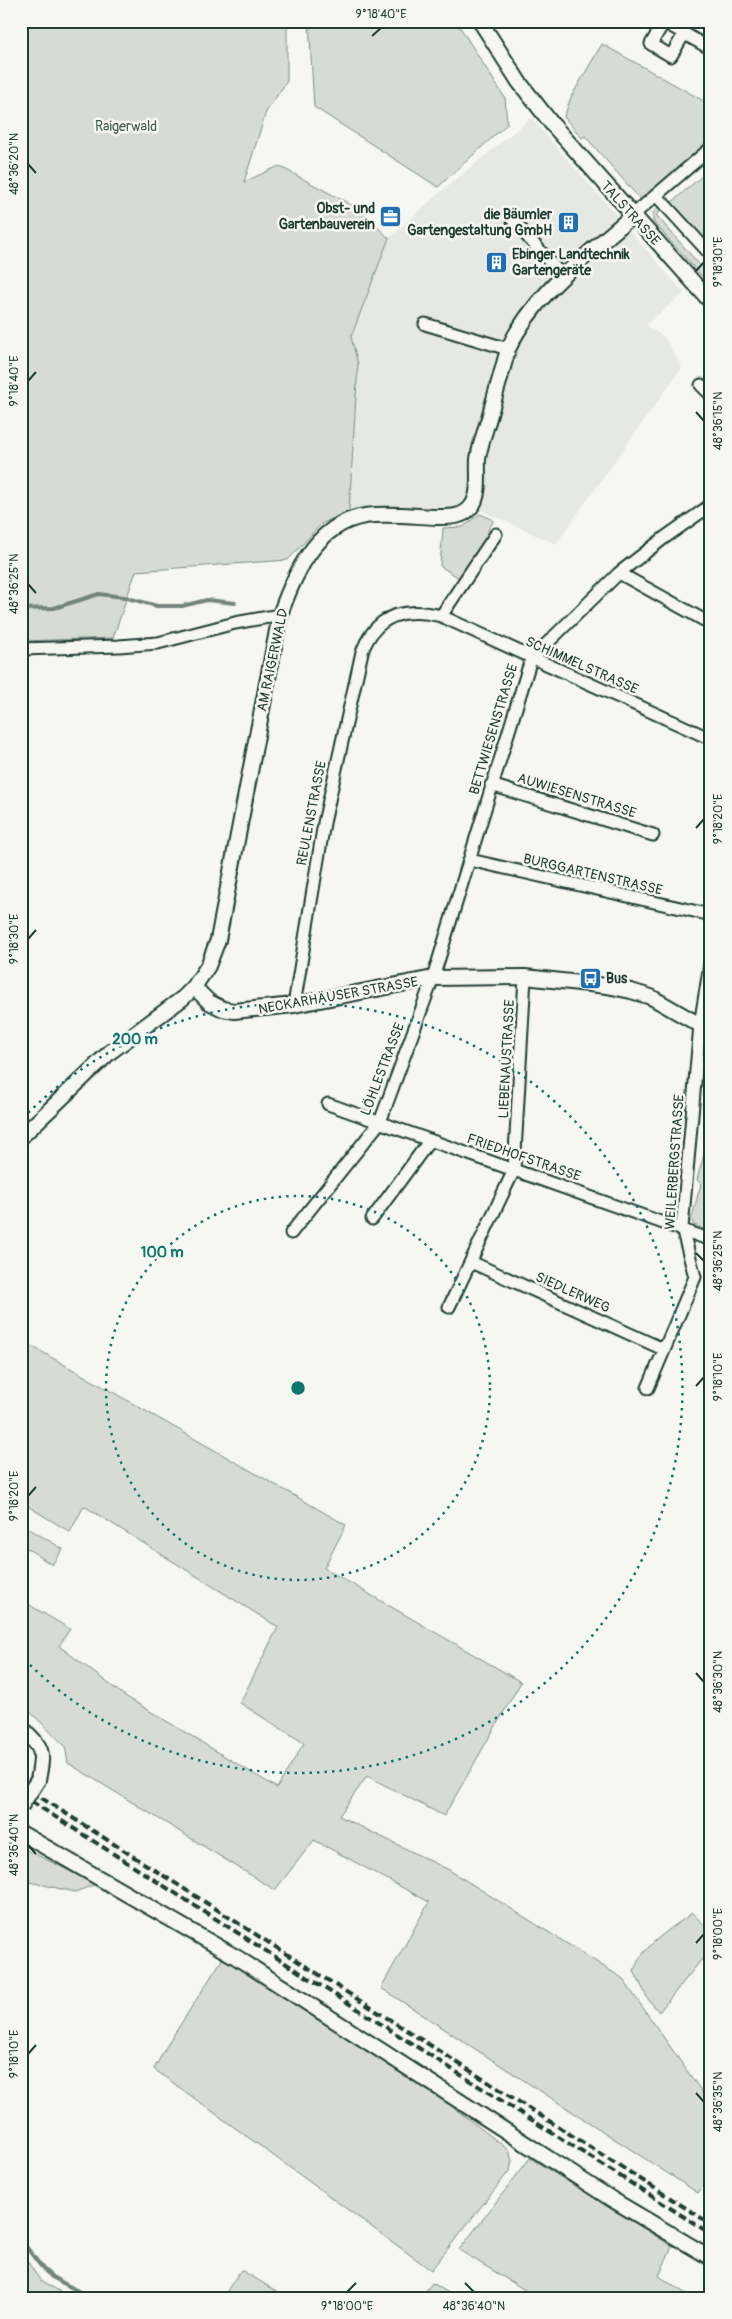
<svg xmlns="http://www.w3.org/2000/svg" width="732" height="2319" viewBox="0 0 732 2319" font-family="Pangolin,sans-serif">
  <rect width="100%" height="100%" fill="#f6f6f2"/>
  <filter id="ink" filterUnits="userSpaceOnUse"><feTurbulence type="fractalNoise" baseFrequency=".02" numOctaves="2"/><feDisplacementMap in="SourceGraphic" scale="10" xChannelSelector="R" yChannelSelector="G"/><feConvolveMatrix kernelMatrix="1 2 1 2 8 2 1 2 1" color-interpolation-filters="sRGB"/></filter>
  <g filter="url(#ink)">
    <!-- built -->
    <path fill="#e6e8e4" d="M531,118L684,293L646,325L664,337L682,367L556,544L467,504L452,512L386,508L349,511L358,365L351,337L389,238L437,195Z"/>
    <!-- green -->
    <path fill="#d6dbd6" stroke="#7a8c85" d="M21,21H287V81L266,112L244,182L279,166L357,208L389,238L351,337L358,364L349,511L321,524L288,560L136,571L113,638L21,641Z
      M309,21H456L505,98L507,124L438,187L314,107Z
      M602,44L711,105V141L641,200L585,136L582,138L564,117L571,97Z
      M703,175L711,184V247L671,203Z
      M659,206L663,209L656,215L711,278V286L653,222V213Z
      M480,514L492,519L493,522L488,530L489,534L459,578L440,566L443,528L463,527Z
      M707,1143H711V1232L694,1225L691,1220L701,1184L697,1180Z
      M21,1340L346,1525L324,1568L521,1682L444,1816L367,1776L339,1816L449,1870L622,1978L711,2105V2175L698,2193L381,1988L429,1902L314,1840L275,1890L68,1763L65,1746L21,1703V1600L70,1629L59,1646L125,1696L277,1788L304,1743L240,1703L278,1627L84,1506L70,1532L21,1502Z
      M21,1524L63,1549L52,1565L21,1544Z
      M21,1848L25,1849L96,1884L75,1892L21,1880Z
      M692,1913L711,1931V1948L659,2012L648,1999L634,1971C642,1945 671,1929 692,1913Z
      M223,1958L450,2105L509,2150L512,2161L510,2170L431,2270L154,2069L166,2047Z
      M530,2158L672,2246L659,2276L692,2298H538L459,2250Z
      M21,2252L40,2280L71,2298H21Z
      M241,2270L288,2298H222Z
      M432,2283L457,2298H420Z"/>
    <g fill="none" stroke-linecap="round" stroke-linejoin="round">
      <!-- stream -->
      <path stroke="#72847d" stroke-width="4" d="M21,609L54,608L99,594L124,597L157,606H182L207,600L235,603
        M21,2240L43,2269L52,2277L91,2298"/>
      <defs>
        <path id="minor" d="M684,34L671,56L651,44L664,22L711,49
          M656,195L711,255
          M633,215L711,148
          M512,219L563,277
          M425,324L508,349
          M701,385L711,395
          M619,573L711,624
          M441,616L496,534
          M21,649L119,646L158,643L235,623L280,615
          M491,785L653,835
          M470,860L711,915
          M294,1005L324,823L362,652C376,614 405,607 441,616L711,739
          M328,1104L711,1240
          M372,1219L430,1140
          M291,1233L380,1122L433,978L531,659L619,573L664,538L711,505
          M471,1262L663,1349
          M449,1307L514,1170L525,977
          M648,1388L695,1277L682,1228L700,1025L711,958"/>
        <path id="tertiary" d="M480,21L519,82L552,124L711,302
          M194,987L209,1002L223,1009L234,1011L294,1005L433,978L525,977L607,986L631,991L651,997L700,1025L711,1028
          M21,1137L110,1052L183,998L194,987L208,966L218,940L280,615C296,569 320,517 375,515C396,514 416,516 436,517C449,517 462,518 471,507C481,495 477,473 478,459C480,445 485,431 489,418C495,395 502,372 508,349C535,292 587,256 633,215
          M21,1727C43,1749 44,1749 38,1780
          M21,1833L236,1957L613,2200L711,2258"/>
      </defs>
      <!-- minor casing -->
      <use href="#minor" stroke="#1f3d34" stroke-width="15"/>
      <!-- tertiary casing -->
      <use href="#tertiary" stroke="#1f3d34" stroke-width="18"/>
      <!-- minor -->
      <use href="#minor" stroke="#f6f6f2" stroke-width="11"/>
      <!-- tertiary -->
      <use href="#tertiary" stroke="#f6f6f2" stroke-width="14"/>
      <!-- rail -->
      <path stroke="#1f3d34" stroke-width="4" stroke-dasharray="8 4" stroke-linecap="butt" d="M21,1785L711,2224
        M21,1795L711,2234"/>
      <defs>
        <path id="tertiary-bridge" d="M21,1806L38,1780"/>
      </defs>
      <!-- tertiary-bridge casing -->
      <use href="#tertiary-bridge" stroke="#1f3d34" stroke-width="18" stroke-linecap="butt"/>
      <!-- tertiary-bridge -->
      <use href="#tertiary-bridge" stroke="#f6f6f2" stroke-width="14"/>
    </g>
  </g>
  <!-- ticks -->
  <path fill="none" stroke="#1f3d34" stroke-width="2" d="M372,36L381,28M28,164L36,173M696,271L704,262M28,381L36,372M696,412L704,421M28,584L36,593M696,828L704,819M28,939L36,930M696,1253L704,1261M696,1386L704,1377M28,1496L36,1487M696,1673L704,1682M28,1845L36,1854M696,1943L704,1934M28,2054L36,2045M696,2093L704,2102M465,2283L474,2292M347,2292L356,2283"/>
  <!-- distance rings -->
  <g fill="none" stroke="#0f766e" stroke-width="2.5" stroke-dasharray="2.5 5">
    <circle cx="298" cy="1388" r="192"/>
    <path d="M23 1118A385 385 0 1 1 23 1658"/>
  </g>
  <!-- icons -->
  <defs>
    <symbol id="office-square" viewBox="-11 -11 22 22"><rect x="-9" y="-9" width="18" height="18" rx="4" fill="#1f6fb2" stroke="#f6f6f2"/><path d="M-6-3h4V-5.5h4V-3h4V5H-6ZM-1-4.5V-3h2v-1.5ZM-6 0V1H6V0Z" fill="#fff"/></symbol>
    <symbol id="building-square" viewBox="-11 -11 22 22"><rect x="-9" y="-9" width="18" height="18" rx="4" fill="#1f6fb2" stroke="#f6f6f2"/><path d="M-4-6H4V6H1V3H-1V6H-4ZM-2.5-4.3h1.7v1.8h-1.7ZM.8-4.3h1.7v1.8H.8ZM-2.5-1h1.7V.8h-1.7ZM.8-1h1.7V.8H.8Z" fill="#fff"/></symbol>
    <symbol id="bus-square" viewBox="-11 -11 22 22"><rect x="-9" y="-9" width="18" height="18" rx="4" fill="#1f6fb2" stroke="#f6f6f2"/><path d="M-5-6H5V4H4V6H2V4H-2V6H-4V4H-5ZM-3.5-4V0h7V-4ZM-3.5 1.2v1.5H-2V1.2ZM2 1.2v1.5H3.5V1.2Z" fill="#fff"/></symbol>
  </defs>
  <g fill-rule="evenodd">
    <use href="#office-square" x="378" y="204" width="25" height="25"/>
    <use href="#building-square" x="556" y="210" width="25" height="25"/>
    <use href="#building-square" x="484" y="250" width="25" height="25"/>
    <use href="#bus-square" x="578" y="966" width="25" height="25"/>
  </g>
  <g text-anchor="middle" stroke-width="5" stroke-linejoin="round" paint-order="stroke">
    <!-- park labels -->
    <g font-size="14" fill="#445d54" stroke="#f6f6f2">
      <text x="126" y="131">Raigerwald</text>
    </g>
    <!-- poi labels -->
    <g font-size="14" font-weight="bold" fill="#1f3d34" stroke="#f6f6f2" text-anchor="end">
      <text x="375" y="213">Obst- und<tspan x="375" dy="16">Gartenbauverein</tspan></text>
      <text x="552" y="219">die Bäumler<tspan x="552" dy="16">Gartengestaltung GmbH</tspan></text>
      <text x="512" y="259" text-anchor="start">Ebinger Landtechnik<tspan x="512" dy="16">Gartengeräte</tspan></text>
      <text x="606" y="983" text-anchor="start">Bus</text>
    </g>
    <!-- street labels -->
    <g font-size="14" fill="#1f3d34" stroke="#f6f6f2">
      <text transform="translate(631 213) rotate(48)" y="5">TALSTRASSE</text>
      <text transform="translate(272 660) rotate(-78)" y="5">AM RAIGERWALD</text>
      <text transform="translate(582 665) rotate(24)" y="5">SCHIMMELSTRASSE</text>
      <text transform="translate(493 729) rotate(-73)" y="5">BETTWIESENSTRASSE</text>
      <text transform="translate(577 795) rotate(17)" y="5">AUWIESENSTRASSE</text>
      <text transform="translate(311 813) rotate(-79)" y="5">REULENSTRASSE</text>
      <text transform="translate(593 874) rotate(13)" y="5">BURGGARTENSTRASSE</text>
      <text transform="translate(338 995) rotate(-10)" y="5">NECKARHÄUSER STRASSE</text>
      <text transform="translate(506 1059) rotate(-87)" y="5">LIEBENAUSTRASSE</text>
      <text transform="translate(382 1069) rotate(-69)" y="5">LÖHLESTRASSE</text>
      <text transform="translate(524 1157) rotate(19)" y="5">FRIEDHOFSTRASSE</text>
      <text transform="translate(674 1162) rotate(-86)" y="5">WEILERBERGSTRASSE</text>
      <text transform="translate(573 1292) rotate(24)" y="5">SIEDLERWEG</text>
    </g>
  </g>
  <circle cx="298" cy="1388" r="8" fill="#0f766e" stroke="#f6f6f2" stroke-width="2.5"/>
  <g font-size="15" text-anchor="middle" font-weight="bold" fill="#0f766e" stroke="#f6f6f2" stroke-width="5" stroke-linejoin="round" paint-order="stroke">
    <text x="135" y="1044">200 m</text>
    <text x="162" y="1257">100 m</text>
  </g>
  <!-- margin -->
  <rect width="732" height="2319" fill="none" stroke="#f6f6f2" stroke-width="55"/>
  <rect x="28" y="28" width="676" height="2264" fill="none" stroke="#1f3d34" stroke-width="2"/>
  <g font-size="12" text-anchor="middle" fill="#1f3d34">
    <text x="381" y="18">9°18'40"E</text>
    <text transform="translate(14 164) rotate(-90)" y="4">48°36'20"N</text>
    <text transform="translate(718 262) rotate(-90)" y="4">9°18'30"E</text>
    <text transform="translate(14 381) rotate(-90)" y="4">9°18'40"E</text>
    <text transform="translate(718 421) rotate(-90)" y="4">48°36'15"N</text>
    <text transform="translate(14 584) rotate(-90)" y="4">48°36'25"N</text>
    <text transform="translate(718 819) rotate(-90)" y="4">9°18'20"E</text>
    <text transform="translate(14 939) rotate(-90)" y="4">9°18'30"E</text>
    <text transform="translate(718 1261) rotate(-90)" y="4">48°36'25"N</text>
    <text transform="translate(718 1377) rotate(-90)" y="4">9°18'10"E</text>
    <text transform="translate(14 1496) rotate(-90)" y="4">9°18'20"E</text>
    <text transform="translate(718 1682) rotate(-90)" y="4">48°36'30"N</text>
    <text transform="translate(14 1845) rotate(-90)" y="4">48°36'40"N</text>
    <text transform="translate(718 1934) rotate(-90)" y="4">9°18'00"E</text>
    <text transform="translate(14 2054) rotate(-90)" y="4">9°18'10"E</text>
    <text transform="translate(718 2102) rotate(-90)" y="4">48°36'35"N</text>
    <text x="347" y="2310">9°18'00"E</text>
    <text x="474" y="2310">48°36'40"N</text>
  </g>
</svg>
